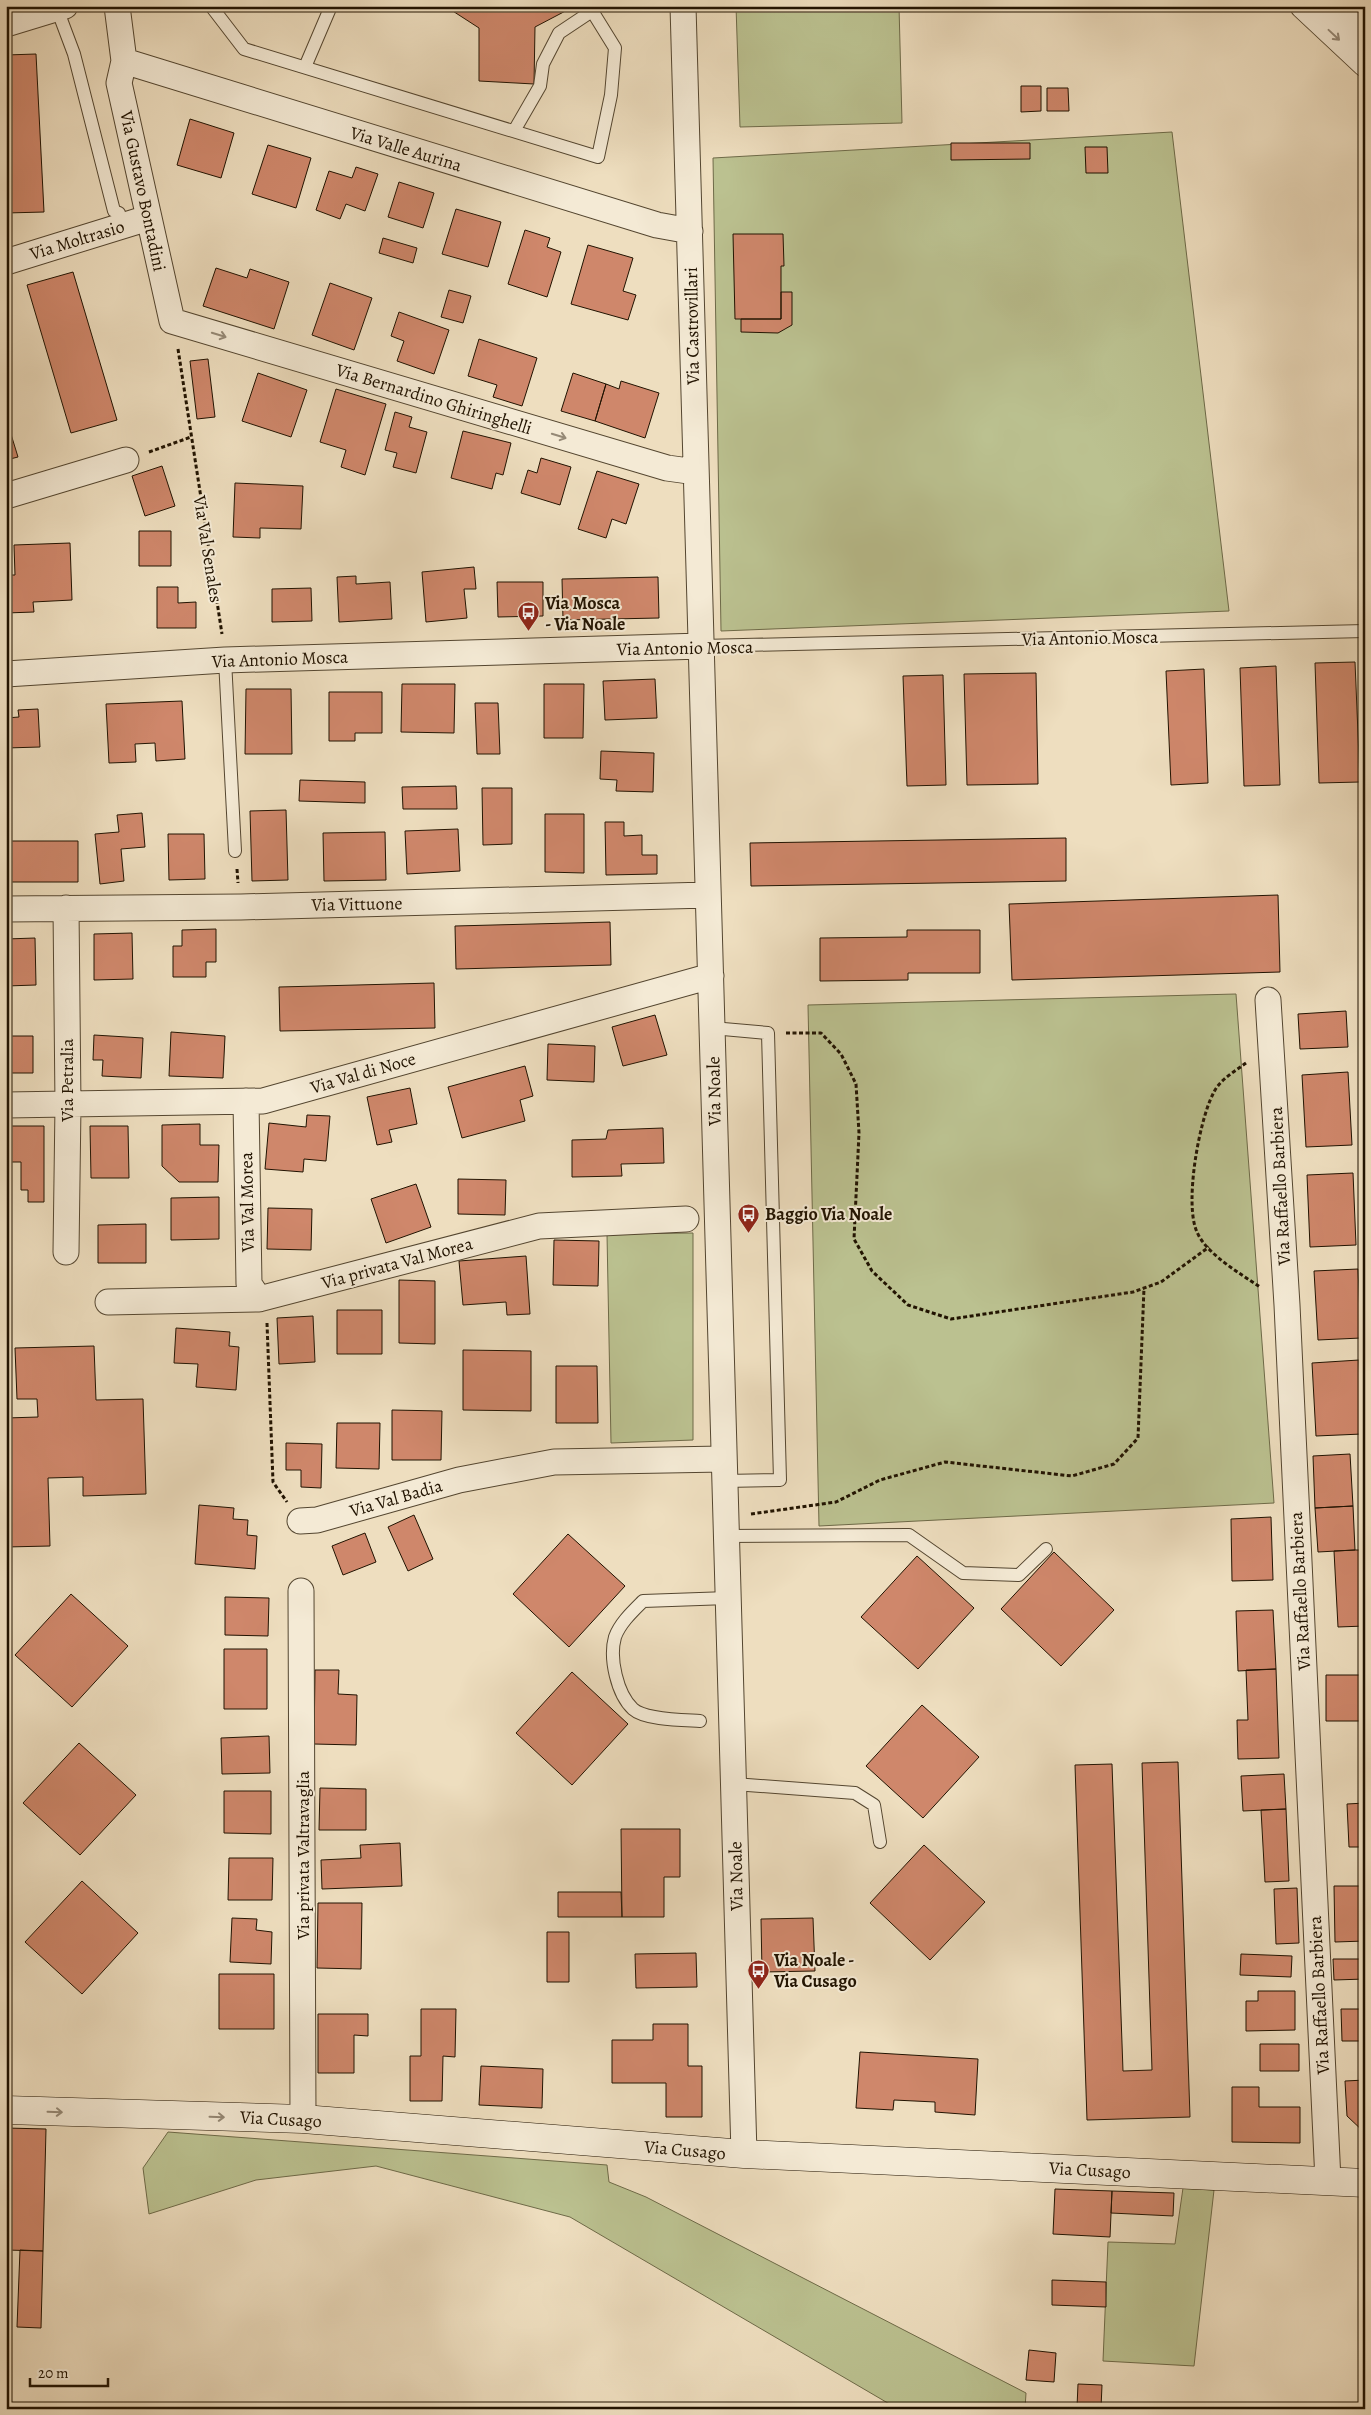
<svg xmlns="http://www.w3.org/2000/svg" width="1371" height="2415" viewBox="0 0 1371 2415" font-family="Alegreya,serif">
  <rect width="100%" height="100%" fill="#eedebf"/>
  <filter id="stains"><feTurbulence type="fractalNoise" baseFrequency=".004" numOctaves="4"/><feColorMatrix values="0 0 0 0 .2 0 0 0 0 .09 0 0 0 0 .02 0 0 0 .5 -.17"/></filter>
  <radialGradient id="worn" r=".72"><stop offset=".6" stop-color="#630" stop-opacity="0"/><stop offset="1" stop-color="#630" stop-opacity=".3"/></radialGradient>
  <!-- green -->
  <path fill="#bbc190" stroke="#6e6a48" d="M736,6H899L902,123L740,127Z
    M1172,132L1229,611L721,631L713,158Z
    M1236,994L1274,1503L819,1526L808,1005Z
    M693,1233V1440L611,1443L607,1234Z
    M168,2132L607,2165L609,2182L646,2197L1026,2393L1025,2409H898L570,2217L376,2166L256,2180L149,2214L143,2168Z
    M1183,2188L1214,2190L1194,2366L1103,2361L1108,2242L1175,2244Z"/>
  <!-- building -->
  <path fill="#cf876b" stroke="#211301" d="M255,6H308V11L255,8Z
    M445,6H575L535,27L534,84L479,81V28Z
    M36,54L44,212L6,213V55Z
    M1021,86H1041V111L1021,112Z
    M1047,88H1068L1069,111H1047Z
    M190,119L234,133L221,178L177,165Z
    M951,143H1030V159L951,160Z
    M268,145L311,158L296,208L252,194Z
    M1085,147H1107L1108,173H1086Z
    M356,167L378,174L365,211L346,204L340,219L316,210L329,171L352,178Z
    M399,182L434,193L423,228L388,217Z
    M456,209L501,222L488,267L442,254Z
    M525,230L550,238L547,247L561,252L547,297L508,284Z
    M733,234H783L784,266H781V319H735Z
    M383,238L417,248L413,263L379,253Z
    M588,245L633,258L623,291L636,295L628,320L571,304Z
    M216,268L247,278L250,269L289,282L274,329L203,306Z
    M73,272L117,420L71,433L27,285Z
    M330,283L372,298L354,350L312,335Z
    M449,290L471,296L463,323L441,317Z
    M781,292H792V325L778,333L741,332V319H781Z
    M399,312L449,330L434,374L397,361L404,341L391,336Z
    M479,339L537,358L522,406L493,397L497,385L468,376Z
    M208,359L215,417L197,419L190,361Z
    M258,373L307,390L291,437L242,421Z
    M573,373L606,384L595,421L561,411Z
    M621,381L659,393L645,438L595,421L606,384L619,389Z
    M336,389L386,404L365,475L341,467L346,450L320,442Z
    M395,412L412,417L409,427L427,432L416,473L393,467L397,453L385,450Z
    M6,418L18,457L6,460Z
    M463,431L511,443L503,475L496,473L492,489L451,478Z
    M541,458L571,467L560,505L521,493L528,470L537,473Z
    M162,466L175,506L145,516L132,476Z
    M597,471L639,484L626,524L612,519L606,538L578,529Z
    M235,483L303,486L301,529L260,528V538L233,537Z
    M139,531H171V566H139Z
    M70,543L72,600L33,602L34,612L6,613V575H15L14,545Z
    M474,567L476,589H464L467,618L426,622L422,572Z
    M356,576V584L390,582L392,619L339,622L337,577Z
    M658,577L659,618L563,620L562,579Z
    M497,582H543V616L498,617Z
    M157,587H178V603L196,602V628H157Z
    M311,588L312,621L272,622V589Z
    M1355,662L1360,782L1319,783L1315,663Z
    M1276,666L1280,785L1244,786L1240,668Z
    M1204,669L1208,783L1171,785L1166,671Z
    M1036,673L1038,784L967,785L964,674Z
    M943,675L946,785L907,786L903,676Z
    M655,679L657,718L605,720L603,681Z
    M402,684H455L454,733L401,732Z
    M544,684H584L583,738H544Z
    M246,689H291L292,754H245Z
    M329,692H382V733H355V741H329Z
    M182,701L185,759L156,761L155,743L135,744L136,762L109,763L106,704Z
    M475,703H498L500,754H477Z
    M38,709L40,747L6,748V718L19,717L18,710Z
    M601,751L654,753L653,792L616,791L617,780L600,779Z
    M300,780L365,782V803L299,801Z
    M456,786L457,809H403L402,787Z
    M482,788H512V844L483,845Z
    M286,810L288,880L252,881L250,811Z
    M142,813L145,847L121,849L124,881L100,884L95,834L119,832L117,815Z
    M545,814H584V873L545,872Z
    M605,822H624V836L642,835V855H657V874L606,875Z
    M458,829L460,871L407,874L405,831Z
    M385,832L386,880L324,881L323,833Z
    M168,834H204L205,879L169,880Z
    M1066,838V881L751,886L750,843Z
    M6,841H78V882H6Z
    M1278,895L1280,972L1012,980L1009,904Z
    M610,922L611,965L456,969L455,926Z
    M216,929V962H206V977H173V946H182V930Z
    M907,930H980V973H908V980L820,981V938L907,937Z
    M132,933L133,979L94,980V934Z
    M35,938L36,985L6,986V939Z
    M434,983L435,1028L280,1031L279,987Z
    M1346,1011L1348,1047L1300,1049L1298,1014Z
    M655,1015L667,1055L623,1066L612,1027Z
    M171,1032L225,1036L223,1078L169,1076Z
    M94,1035L143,1038L141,1078L102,1076L103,1060H93Z
    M6,1036H33V1073H6Z
    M548,1044L595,1046L594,1082L547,1080Z
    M525,1066L533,1096L520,1100L525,1121L462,1138L448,1087Z
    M1348,1072L1352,1145L1306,1147L1302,1075Z
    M410,1088L417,1124L389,1130L392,1142L377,1145L367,1097Z
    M307,1115L330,1116L326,1161L304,1159L303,1172L265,1169L269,1123L306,1127Z
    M200,1124V1145H219L218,1182H179L162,1166V1125Z
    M6,1126H44V1202H28V1190H21V1162H6Z
    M90,1126H128L129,1178H91Z
    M663,1128L664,1163L621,1164L622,1176L572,1177V1140L606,1139L608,1130Z
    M1353,1173L1356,1245L1310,1247L1307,1175Z
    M458,1179L506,1180L505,1215L458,1214Z
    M416,1184L431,1227L386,1243L371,1199Z
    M219,1197V1239L171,1240V1198Z
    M268,1208L312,1209L311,1250L267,1249Z
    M146,1224V1263H98V1225Z
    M554,1240L599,1241L598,1286L553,1285Z
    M526,1256L530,1314L507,1315L506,1302L463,1305L459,1261Z
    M1358,1269L1361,1338L1318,1340L1314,1271Z
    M399,1280L435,1281V1344L399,1343Z
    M337,1310H382V1354H337Z
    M313,1316L315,1362L279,1364L277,1318Z
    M176,1328L230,1332L229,1346L239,1347L236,1390L196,1387L198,1364L174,1363Z
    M94,1346L96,1400L143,1399L146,1494L83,1496V1477L48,1478L50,1546L6,1547V1418L38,1417L37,1399H17L15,1348Z
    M463,1350L531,1351V1411L463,1410Z
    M1359,1360L1362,1434L1316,1436L1312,1363Z
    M556,1366H597L598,1423H556Z
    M392,1410L442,1411L441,1460H392Z
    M337,1423H380L379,1469L336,1468Z
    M286,1443L322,1444L321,1488L301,1487V1470H286Z
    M1350,1454L1353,1506L1315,1508L1313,1456Z
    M199,1505L234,1508L233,1519L248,1520L247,1535L257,1536L255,1569L195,1564Z
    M1353,1506L1355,1550L1318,1552L1315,1508Z
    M414,1515L433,1559L408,1571L388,1527Z
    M1271,1517L1273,1580L1232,1581L1231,1519Z
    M365,1533L376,1562L343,1575L332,1546Z
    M568,1534L625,1586L569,1647L513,1594Z
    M1355,1550H1365V1626L1338,1627L1334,1551Z
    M1054,1552L1114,1610L1061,1666L1001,1609Z
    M917,1556L974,1608L918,1669L861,1617Z
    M71,1594L128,1646L72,1707L15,1655Z
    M225,1597L269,1598L268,1636L225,1635Z
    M1273,1610L1276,1669L1238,1671L1236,1611Z
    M224,1649H267V1709H224Z
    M1276,1669L1279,1758L1238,1759L1237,1720H1248L1246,1670Z
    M315,1670H339L338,1694L357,1695L356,1745L314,1744Z
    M572,1672L628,1724L572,1785L516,1733Z
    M1326,1675H1365V1721H1326Z
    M922,1705L979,1757L923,1818L866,1766Z
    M269,1736L270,1773L222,1774L221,1738Z
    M79,1743L136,1795L80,1855L23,1803Z
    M1178,1762L1190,2117L1087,2120L1075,1765L1112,1764L1123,2071L1152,2070L1142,1763Z
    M1284,1774L1286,1809L1243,1811L1241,1776Z
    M320,1788L366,1789V1830H319Z
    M224,1791H271V1834L224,1833Z
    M1365,1803V1847H1349L1347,1804Z
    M1286,1809L1289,1881L1265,1882L1261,1810Z
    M621,1829H680V1877H664V1917H622Z
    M400,1843L402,1886L322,1889L321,1860L361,1858L360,1845Z
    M924,1845L985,1902L930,1960L870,1903Z
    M229,1858H273L272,1900H228Z
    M82,1881L138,1933L82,1994L25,1942Z
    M1334,1886H1365V1941L1335,1942Z
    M1297,1888L1299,1943L1276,1944L1274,1889Z
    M558,1892H621L622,1917H558Z
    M318,1903H362L361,1969L317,1968Z
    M232,1918L257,1919L256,1930L272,1932L271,1964L230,1962Z
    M813,1918L815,1971L762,1972L761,1919Z
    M547,1932H569V1982H547Z
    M696,1953L697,1987L636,1988L635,1954Z
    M1241,1954L1292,1956L1291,1977L1240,1975Z
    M1333,1959H1365V1979L1334,1980Z
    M219,1974H274V2029H219Z
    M1258,1991H1295V2030L1246,2031V2001H1258Z
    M421,2009H456L455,2057L443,2056L442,2101H410V2056H421Z
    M1341,2009H1365V2041H1342Z
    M318,2014H368V2036L354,2035V2073H318Z
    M653,2024H688V2066H702V2117H666V2083H612V2040H653Z
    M1260,2044H1299V2071H1260Z
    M860,2052L978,2059L975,2115L935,2112V2102L894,2100L893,2110L856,2108Z
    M481,2066L543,2069L542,2108L479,2105Z
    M1365,2080V2133L1347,2116L1345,2081Z
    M1232,2087H1259V2107H1300V2143L1232,2142Z
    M6,2128L46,2129L43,2251L6,2250Z
    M1055,2189L1112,2191L1110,2237L1053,2234Z
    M1112,2191L1174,2193L1173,2216L1111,2213Z
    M20,2250L43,2251L41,2328L17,2327Z
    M1052,2280L1106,2282V2307L1052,2305Z
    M1029,2350L1056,2353L1054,2382L1026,2380Z
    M1078,2384L1102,2385L1101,2408L1077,2407Z"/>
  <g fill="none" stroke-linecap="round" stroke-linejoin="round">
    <defs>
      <path id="lane" d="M56,6L74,54L114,211L119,213
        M211,6L244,49L598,157L611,95L615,48L589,6
        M305,67L331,6
        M514,131L540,86L543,64L559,33L592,11
        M702,646L1365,631
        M225,660L235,851
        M712,1028L768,1033L780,1480L724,1481
        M726,1536L909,1535L963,1573L1019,1575L1046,1549
        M700,1721C684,1720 645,1720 633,1709C617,1694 609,1658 615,1637C620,1623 633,1611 643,1601L728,1598
        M734,1784L855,1793L874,1805L880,1842"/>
      <path id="street" d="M117,6L124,61L119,83L172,321L667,468L696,472
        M683,6L744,2154
        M1303,6L1365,64
        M6,24L65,6
        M124,61L657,225L690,231
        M6,262L148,218
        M6,496L126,460
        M6,674L225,660L702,646
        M66,908L68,1105L66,1252
        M6,909L241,907L708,895
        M1268,1000L1287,1305L1328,2181
        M246,1101L249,1284L259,1299
        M6,1105L263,1101L711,976
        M108,1302L259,1299L539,1226L686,1219
        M300,1521L317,1520L459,1480L554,1462L723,1459
        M301,1591L303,2119"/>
      <path id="secondary" d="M1334,6L1365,41
        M6,2110L303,2119L744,2154L1365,2183"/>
    </defs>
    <!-- lane casing -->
    <use href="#lane" stroke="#544630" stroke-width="14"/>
    <!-- street casing -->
    <use href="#street" stroke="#544630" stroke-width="27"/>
    <!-- secondary casing -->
    <use href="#secondary" stroke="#211301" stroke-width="29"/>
    <!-- path -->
    <path stroke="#211301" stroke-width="3" stroke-dasharray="4 2.5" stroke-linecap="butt" d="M178,349L222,634
      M149,452L191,437
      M237,869L238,883
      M786,1033H821L841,1054L856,1084L859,1133L854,1239L872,1271L908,1305L951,1319L1133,1292L1161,1282L1209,1247
      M1246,1063C1234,1072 1219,1080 1213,1094C1199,1121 1184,1204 1197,1232C1206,1254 1241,1274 1260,1287
      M267,1323L273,1482L287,1502
      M751,1514L836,1502L880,1480L945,1462L1072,1476L1114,1464L1138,1438L1144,1288"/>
    <!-- lane -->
    <use href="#lane" stroke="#f4ead5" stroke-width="12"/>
    <!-- street -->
    <use href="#street" stroke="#f4ead5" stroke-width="25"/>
    <!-- secondary -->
    <use href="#secondary" stroke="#f4ead5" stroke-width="28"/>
  </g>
  <!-- one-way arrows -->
  <defs><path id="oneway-shaft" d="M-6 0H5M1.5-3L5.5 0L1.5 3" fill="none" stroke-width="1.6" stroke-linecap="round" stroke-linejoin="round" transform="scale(1.25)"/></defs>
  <g stroke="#958976">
    <use href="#oneway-shaft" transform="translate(1334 35) rotate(43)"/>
    <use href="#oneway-shaft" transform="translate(219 335) rotate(17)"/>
    <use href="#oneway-shaft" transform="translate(559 436) rotate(17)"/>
    <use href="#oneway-shaft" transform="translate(55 2112) rotate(2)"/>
    <use href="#oneway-shaft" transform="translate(217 2117) rotate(2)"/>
  </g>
  <!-- icons -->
  <defs>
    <symbol id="bus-pin" viewBox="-11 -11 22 30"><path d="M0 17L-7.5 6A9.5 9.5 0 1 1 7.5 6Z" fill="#8f2418" stroke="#f4ead5"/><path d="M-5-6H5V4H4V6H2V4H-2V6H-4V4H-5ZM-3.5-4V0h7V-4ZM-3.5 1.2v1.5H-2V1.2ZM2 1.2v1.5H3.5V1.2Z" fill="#fff"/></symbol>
  </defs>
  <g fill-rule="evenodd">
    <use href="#bus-pin" x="516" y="600" width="25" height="34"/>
    <use href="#bus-pin" x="736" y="1202" width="25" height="34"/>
    <use href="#bus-pin" x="746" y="1958" width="25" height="34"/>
  </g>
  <g text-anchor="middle" stroke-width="4" stroke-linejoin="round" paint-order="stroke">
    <!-- street labels -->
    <g font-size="18" fill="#211301" stroke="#f4ead5">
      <text transform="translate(406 149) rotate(17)" y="6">Via Valle Aurina</text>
      <text transform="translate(143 191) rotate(78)" y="6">Via Gustavo Bontadini</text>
      <text transform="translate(77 240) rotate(-17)" y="6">Via Moltrasio</text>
      <text transform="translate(692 326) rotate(-91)" y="6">Via Castrovillari</text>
      <text transform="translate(434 399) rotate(17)" y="6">Via Bernardino Ghiringhelli</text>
      <text transform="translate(208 549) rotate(81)" y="6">Via Val Senales</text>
      <text transform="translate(1090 638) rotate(-1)" y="6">Via Antonio Mosca</text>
      <text transform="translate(685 648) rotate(-1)" y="6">Via Antonio Mosca</text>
      <text transform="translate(280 659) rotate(-2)" y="6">Via Antonio Mosca</text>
      <text transform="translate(357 904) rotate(-1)" y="6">Via Vittuone</text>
      <text transform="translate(363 1073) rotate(-16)" y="6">Via Val di Noce</text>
      <text transform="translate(67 1080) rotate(-90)" y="6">Via Petralia</text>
      <text transform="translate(714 1091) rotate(-91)" y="6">Via Noale</text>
      <text transform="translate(1280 1186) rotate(-93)" y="6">Via Raffaello Barbiera</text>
      <text transform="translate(247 1202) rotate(-91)" y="6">Via Val Morea</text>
      <text transform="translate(397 1263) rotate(-15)" y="6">Via privata Val Morea</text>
      <text transform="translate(396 1498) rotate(-16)" y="6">Via Val Badia</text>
      <text transform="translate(1300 1591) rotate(-93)" y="6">Via Raffaello Barbiera</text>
      <text transform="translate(303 1855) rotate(-90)" y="6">Via privata Valtravaglia</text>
      <text transform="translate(736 1876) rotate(-91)" y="6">Via Noale</text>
      <text transform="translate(1319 1995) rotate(-93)" y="6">Via Raffaello Barbiera</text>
      <text transform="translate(281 2119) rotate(3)" y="6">Via Cusago</text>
      <text transform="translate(685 2150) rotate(5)" y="6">Via Cusago</text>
      <text transform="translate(1090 2170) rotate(3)" y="6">Via Cusago</text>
    </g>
    <!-- poi labels -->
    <g font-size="18" font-weight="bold" fill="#211301" stroke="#f4ead5" text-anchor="start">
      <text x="545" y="609">Via Mosca<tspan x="545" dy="21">- Via Noale</tspan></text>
      <text x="765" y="1220">Baggio Via Noale</text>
      <text x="774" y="1966">Via Noale -<tspan x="774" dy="21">Via Cusago</tspan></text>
    </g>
  </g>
  <!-- margin -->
  <rect width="1371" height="2415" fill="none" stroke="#eedebf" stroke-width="25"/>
  <rect x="8" y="8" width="1356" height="2400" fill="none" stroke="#211301" stroke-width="2.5"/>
  <rect x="12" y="12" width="1346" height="2390" fill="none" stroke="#211301"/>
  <!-- scale -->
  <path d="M30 2378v8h78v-8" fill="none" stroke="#211301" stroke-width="2.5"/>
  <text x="38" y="2378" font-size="15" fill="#211301" stroke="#f4ead5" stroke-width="4" paint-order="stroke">20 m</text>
  <rect width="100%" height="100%" filter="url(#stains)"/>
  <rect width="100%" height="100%" fill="url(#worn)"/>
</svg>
